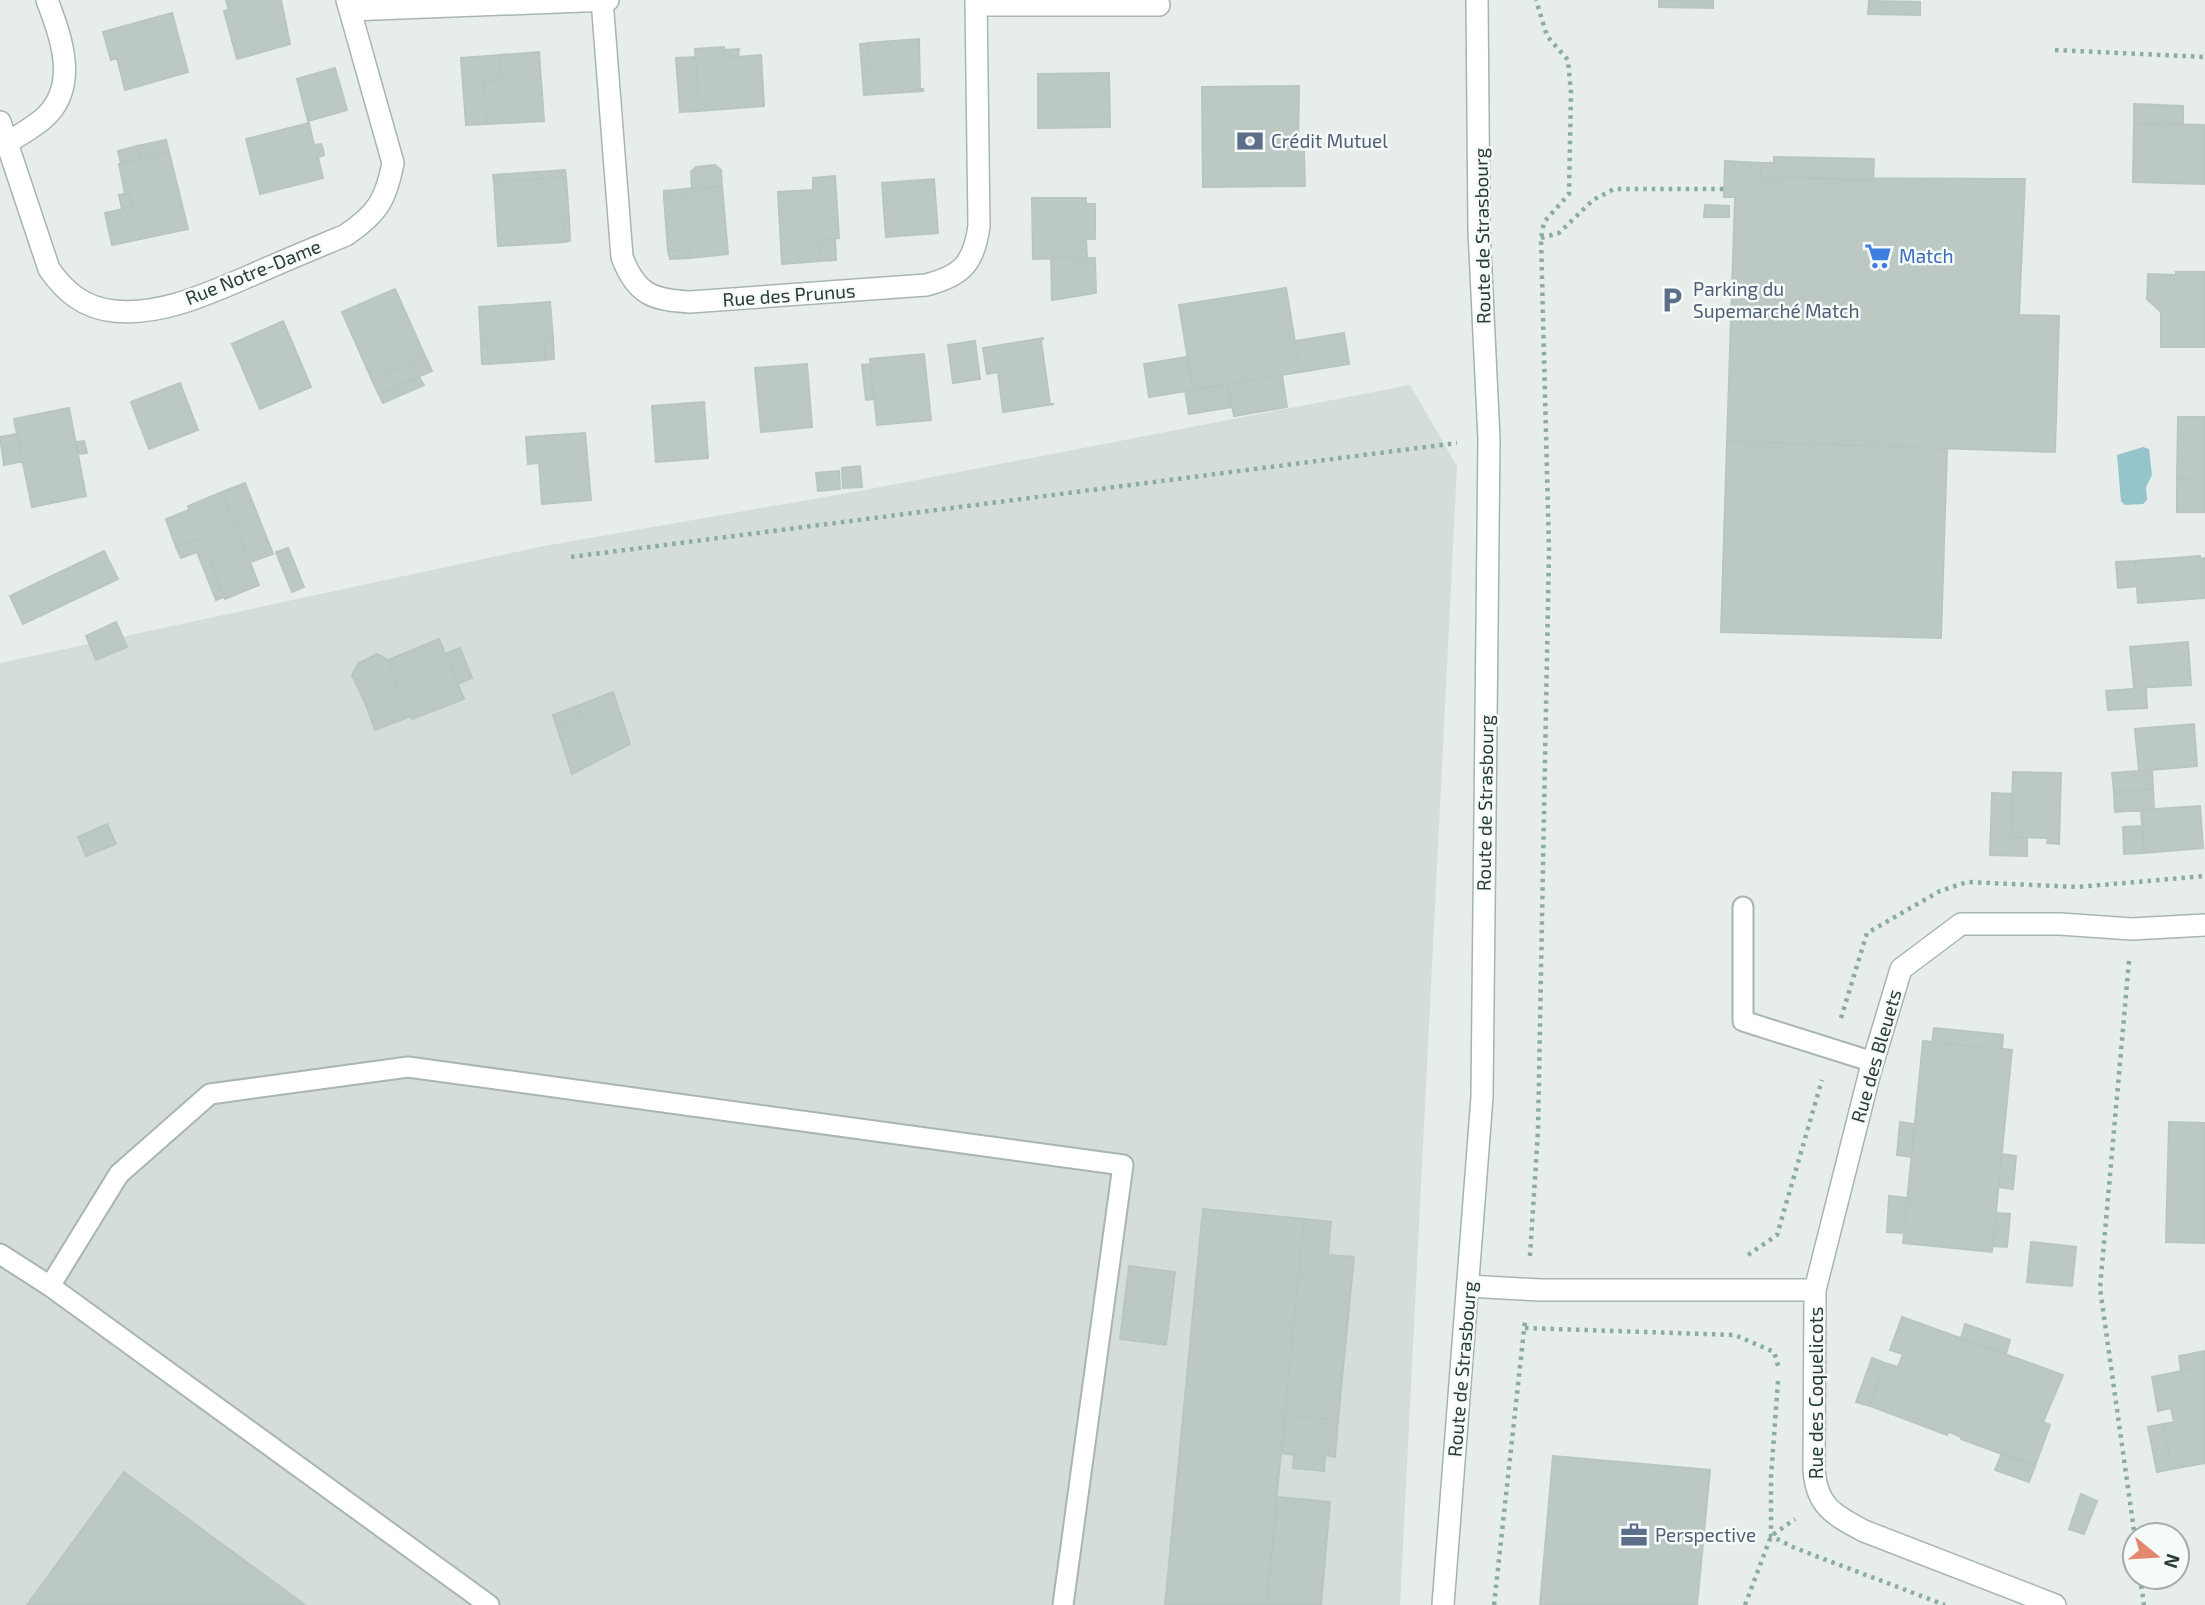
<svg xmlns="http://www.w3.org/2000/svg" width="2205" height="1605" viewBox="0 0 2205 1605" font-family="'Exo 2',sans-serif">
  <rect width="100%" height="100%" fill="#e6edea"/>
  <!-- built -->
  <path fill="#d4ddd9" d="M1410,385L1457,466L1400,1605H0V663L544,546L865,490Z"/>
  <!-- water -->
  <path fill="#95c5cb" d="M2143,447L2149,449L2152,475L2146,487L2147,500L2143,504L2125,505L2121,501L2117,455Z"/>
  <!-- building -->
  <path fill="#bcc8c3" stroke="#b9c6c0" stroke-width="2" d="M226,0H281L290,44L237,59L224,11L229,10Z
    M1659,0H1713V8L1659,7Z
    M1869,1L1920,2V15L1868,14Z
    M172,13L188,72L125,90L117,58L111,60L103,32Z
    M919,39L920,89H923V91L864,95L862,69L870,68L868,43Z
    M868,43L870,68L862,69L860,44Z
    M724,47L725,58L761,55L764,106L699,111L695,49Z
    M739,49L738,57L725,58L724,50Z
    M539,52L544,121L487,124L484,81L502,80L500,55Z
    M500,55L502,80L484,81L487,124L466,125L461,58Z
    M696,57L699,111L680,112L676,58Z
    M335,68L347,110L308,121L297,79Z
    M1109,73L1110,127L1038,128V74Z
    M1299,86L1298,152H1304L1305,186L1203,187L1202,87Z
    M2134,104L2183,106V125L2134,123Z
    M309,123L314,145L321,144L323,149L324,155L318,157L323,178L260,194L246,139Z
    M2134,123L2205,125V184L2133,182Z
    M166,140L169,152L140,159L137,146Z
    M137,146L140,159L121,163L118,151Z
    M169,152L188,229L112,245L105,213L132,207L128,193L125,194L119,164Z
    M1774,157L1874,159L1873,180L1761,178V163H1774Z
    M1725,161L1761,163V178L2025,179L2019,315L2059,316L2055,452L1727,441L1735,197H1724Z
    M715,165L721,170L722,186L692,189L691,172L696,167Z
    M565,170L566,177L494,182L493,175Z
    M835,176L839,238L818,240L820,261L782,264L778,192L813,190V178Z
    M566,177L569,219L563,220L564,242L498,246L494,182Z
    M934,179L938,233L886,237L882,183Z
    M722,186L728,254L690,258L689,250L668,251L664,198L685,196L684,189Z
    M684,189L685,196L664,198V191Z
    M128,193L132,207L122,209L119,195Z
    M1032,198H1086V204H1095V239H1086L1087,258L1033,259Z
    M1705,205L1729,206V217H1704Z
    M569,219L570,241L564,242L563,220Z
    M835,239L836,260L820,261L818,240Z
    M689,250L690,258L670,259L668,251Z
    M1051,258H1095L1096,293L1052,300Z
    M2176,272H2205V347H2161V312L2147,299L2148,274L2176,275Z
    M1286,288L1300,372L1193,390L1179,305Z
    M395,289L425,356L372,380L342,312Z
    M550,302L553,339H545V360L489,364L487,343L481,344L479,307Z
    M283,321L311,387L260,409L232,344Z
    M1344,333L1349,364L1300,372L1295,341Z
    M1044,338L1041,340L1050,404H1054L1003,412L998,372L987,374L983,348Z
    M545,339H553L554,359L545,360Z
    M975,341L980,379L953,383L948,345Z
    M487,343L489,364H482L481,344Z
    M924,354L931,420L877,425L870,359Z
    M425,356L432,371L418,377L412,362Z
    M1187,357L1193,390L1149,397L1144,364Z
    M412,362L418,377L379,395L372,380Z
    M807,364L812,427L761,432L755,368Z
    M871,364L874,399L866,400L862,365Z
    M1282,375L1287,407L1234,416L1228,384Z
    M419,377L424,385L383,403L379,395Z
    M180,383L198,430L149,449L131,402Z
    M1228,384L1232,407L1189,414L1185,391Z
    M704,402L708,458L656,462L652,406Z
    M69,408L86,496L32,507L14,419Z
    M2178,417H2205V480L2177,479Z
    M585,433L591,500L542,504L539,463L528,464L526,437Z
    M17,434L23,461L4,465L0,437Z
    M84,441L87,453L79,454L76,442Z
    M1727,441L1947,449L1941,638L1721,632Z
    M860,466L862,487L843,488L842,468Z
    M839,471L840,489L818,491L816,473Z
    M2177,479L2205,480V512H2177Z
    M245,483L273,554L250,562L222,492Z
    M222,492L259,585L225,599L201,538L176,547L166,519L189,510L188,506Z
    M201,538L224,597L216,600L197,552L181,558L176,547Z
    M288,548L293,560L281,565L276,552Z
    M104,551L118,579L23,624L10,596Z
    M2200,556L2203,598L2138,603L2135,561Z
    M2205,558V598H2203L2200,559Z
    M293,560L304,587L292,592L281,565Z
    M2135,561L2137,586L2118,588L2116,562Z
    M116,622L127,647L96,660L86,636Z
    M439,639L464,699L412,719L411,716L375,730L366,705L370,695L397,684L388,660Z
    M2188,642L2191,685L2134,688L2130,647Z
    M460,648L472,678L458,684L445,654Z
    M377,654L388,660L397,684L370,695L366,705L352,675L359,663Z
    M2146,688L2147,708L2108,710L2106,691Z
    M613,692L630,744L572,774L557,727L581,716L577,706Z
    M577,706L581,716L557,727L553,715Z
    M2194,724L2197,766L2139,771L2135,729Z
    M2152,770L2153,789L2114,792L2112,773Z
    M2013,772L2061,773L2059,844L2047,843L2048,838L2011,837Z
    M2153,789L2154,809L2115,812L2114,792Z
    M1992,793L2012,794L2011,837H2027V856L1990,855Z
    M2200,806L2203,848L2144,853L2141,810Z
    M107,824L116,844L86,856L78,837Z
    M2143,826L2144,853L2124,854L2123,827Z
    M1934,1028L2003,1035L2002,1049L1932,1042Z
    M1923,1041L2012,1050L1992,1252L1903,1243Z
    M1900,1122L1914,1124L1912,1157L1897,1155Z
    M2169,1122L2205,1123V1243L2166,1242Z
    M2002,1154L2016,1156L2013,1189L1999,1187Z
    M1889,1196L1907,1198L1904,1233L1887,1232Z
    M1203,1209L1304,1219L1266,1605H1165Z
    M1996,1213L2010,1214L2007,1247L1993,1246Z
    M1304,1219L1331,1222L1328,1255L1354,1257L1338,1420L1285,1415Z
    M2031,1242L2076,1247L2072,1286L2027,1282Z
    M1129,1266L1175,1272L1166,1345L1120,1339Z
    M1902,1317L2063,1375L2043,1422L2050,1425L2035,1466L1961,1439V1437L1955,1434L1948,1432L1947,1435L1870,1406L1885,1363L1898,1367L1903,1354L1890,1350Z
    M1965,1324L2010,1340L2006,1354L1961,1338Z
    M2205,1351V1366L2181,1371L2179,1356Z
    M1872,1358L1885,1363L1870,1406L1856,1402Z
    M2205,1366V1463L2172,1469L2163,1424L2174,1422L2171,1408L2158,1411L2152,1377Z
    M1285,1415L1338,1420L1335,1457L1325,1455L1324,1471L1293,1468L1294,1455L1282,1453Z
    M2163,1424L2172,1469L2157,1472L2148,1427Z
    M2002,1453L2035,1466L2029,1482L1995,1470Z
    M1553,1456L1710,1470L1697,1605H1540Z
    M124,1472L305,1605H27Z
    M2081,1494L2097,1501L2084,1534L2069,1529Z
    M1278,1497L1330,1502L1321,1605L1267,1604Z"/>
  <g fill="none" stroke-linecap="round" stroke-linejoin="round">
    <defs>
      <path id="service" d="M1743,907V1021L1873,1062
        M0,1254L50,1286L119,1174L210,1094L408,1067L1123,1165L1063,1605
        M50,1286L489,1605"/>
      <path id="minor" d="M602,0L622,257C636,294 652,300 690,302L926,285C962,276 974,263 979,226L976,0
        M976,5H1159
        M350,10L608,0
        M0,122L49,269C65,292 84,308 114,311C162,316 209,293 252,275C283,261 315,248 346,235C377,214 386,200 393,163L347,0
        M6,144C18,136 32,128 43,119C80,87 61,37 47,0
        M1468,1286L1540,1290H1815L1814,1469C1816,1506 1834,1515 1864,1531L2055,1605
        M1815,1290L1870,1072L1901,969L1961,924H2060L2132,929L2205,925"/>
      <path id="secondary" d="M1443,1605L1482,1097L1489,439L1479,230L1477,0"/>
    </defs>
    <!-- service casing -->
    <use href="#service" stroke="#a9b5b0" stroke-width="23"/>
    <!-- minor casing -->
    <use href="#minor" stroke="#a9b5b0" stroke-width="24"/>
    <!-- secondary casing -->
    <use href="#secondary" stroke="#a3b5ae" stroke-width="24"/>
    <!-- path -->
    <path stroke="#8bada1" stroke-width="4.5" stroke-dasharray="3.5 5" stroke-linecap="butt" d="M2055,50L2205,57
      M1541,238L1559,233L1593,200L1614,189H1724
      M571,557L1457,443
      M2129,961L2100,1288L2135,1538
      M1841,1018L1867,933L1940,891L1967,882L2078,887L2205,876
      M1748,1255L1777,1235L1822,1080
      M1530,1256L1538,1131L1549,550L1541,238L1544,222L1569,194L1571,93L1568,60L1547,36L1536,0
      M1525,1328L1735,1335L1774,1352L1779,1369
      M1778,1381L1771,1477V1536L1795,1548L1945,1605
      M2140,1577L2144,1605
      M1494,1605L1525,1321
      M1745,1605L1771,1536L1795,1519"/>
    <!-- service -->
    <use href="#service" stroke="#fff" stroke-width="19"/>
    <!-- minor -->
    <use href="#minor" stroke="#fff" stroke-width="21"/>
    <!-- secondary -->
    <use href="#secondary" stroke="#fff" stroke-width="21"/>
  </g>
  <!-- icons -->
  <defs>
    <symbol id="bank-bare" viewBox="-9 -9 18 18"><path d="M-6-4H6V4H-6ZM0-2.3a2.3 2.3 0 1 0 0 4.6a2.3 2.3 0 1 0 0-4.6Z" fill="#5c6f8a" stroke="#f6faf8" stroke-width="2.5" paint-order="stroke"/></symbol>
    <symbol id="supermarket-bare" viewBox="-9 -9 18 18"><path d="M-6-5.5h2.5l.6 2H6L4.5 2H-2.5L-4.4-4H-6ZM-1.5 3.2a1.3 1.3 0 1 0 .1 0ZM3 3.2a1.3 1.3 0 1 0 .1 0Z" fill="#3f7fe0" stroke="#f6faf8" stroke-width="2.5" paint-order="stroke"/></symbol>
    <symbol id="parking-bare" viewBox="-9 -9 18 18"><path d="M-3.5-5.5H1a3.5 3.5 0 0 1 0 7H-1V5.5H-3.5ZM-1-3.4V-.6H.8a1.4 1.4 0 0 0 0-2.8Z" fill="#5c6f8a" stroke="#f6faf8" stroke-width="2.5" paint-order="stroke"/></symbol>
    <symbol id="office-bare" viewBox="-9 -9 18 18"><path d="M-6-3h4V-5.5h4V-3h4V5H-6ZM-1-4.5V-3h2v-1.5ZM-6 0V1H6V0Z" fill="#5c6f8a" stroke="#f6faf8" stroke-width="2.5" paint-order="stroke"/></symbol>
  </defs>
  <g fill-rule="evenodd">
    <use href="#bank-bare" x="1231" y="122" width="38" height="38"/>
    <use href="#supermarket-bare" x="1859" y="237" width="38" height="38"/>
    <use href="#parking-bare" x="1653" y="281" width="38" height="38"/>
    <use href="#office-bare" x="1615" y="1516" width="38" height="38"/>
  </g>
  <g text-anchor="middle" stroke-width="5" stroke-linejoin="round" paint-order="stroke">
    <!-- service labels -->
    <g font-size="19" fill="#4e5e75" stroke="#f6faf8" text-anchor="start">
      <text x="1271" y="148">Crédit Mutuel</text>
      <text x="1693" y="296">Parking du<tspan x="1693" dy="22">Supemarché Match</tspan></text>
      <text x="1655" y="1542">Perspective</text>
    </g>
    <!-- street labels -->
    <g font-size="19" fill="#273d36" stroke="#f6faf8">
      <text transform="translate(1482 236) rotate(-91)" y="7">Route de Strasbourg</text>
      <text transform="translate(253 272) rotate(-22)" y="7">Rue Notre-Dame</text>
      <text transform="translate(789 295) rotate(-4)" y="7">Rue des Prunus</text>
      <text transform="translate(1485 803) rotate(-89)" y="7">Route de Strasbourg</text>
      <text transform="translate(1876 1056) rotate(-74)" y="7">Rue des Bleuets</text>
      <text transform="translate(1462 1369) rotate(-85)" y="7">Route de Strasbourg</text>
      <text transform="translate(1816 1393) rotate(-90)" y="7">Rue des Coquelicots</text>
    </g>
    <!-- shop labels -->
    <g font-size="19" fill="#366cbe" stroke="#f6faf8" text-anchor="start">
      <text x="1899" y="263">Match</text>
    </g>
  </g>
  <!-- north arrow -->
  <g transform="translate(2156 1556) rotate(108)"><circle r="33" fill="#f6faf8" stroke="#a3aeaa" stroke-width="2"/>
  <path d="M0-5L12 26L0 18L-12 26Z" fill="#e28770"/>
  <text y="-10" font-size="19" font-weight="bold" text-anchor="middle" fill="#273d36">N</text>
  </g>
</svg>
